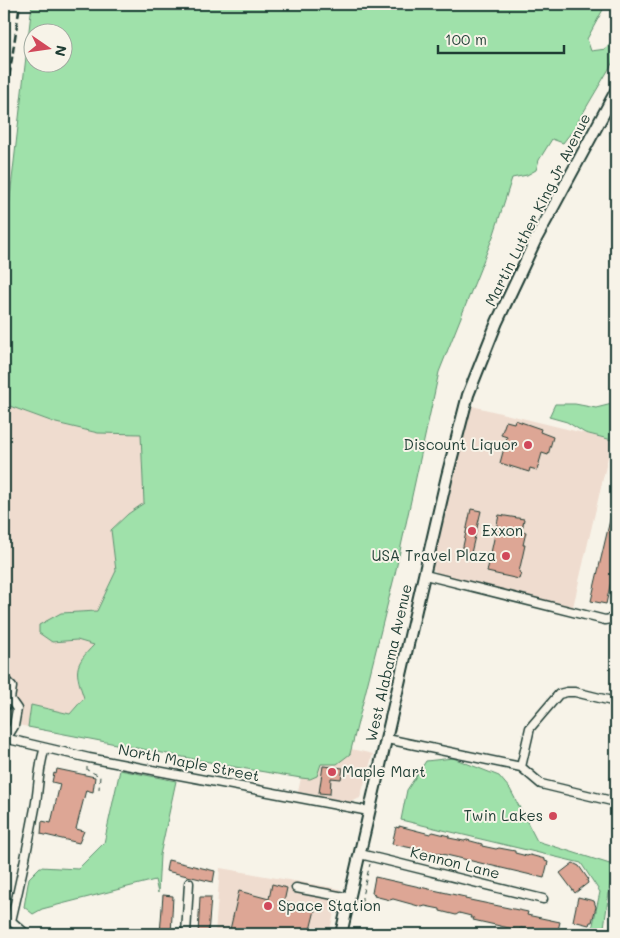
<svg xmlns="http://www.w3.org/2000/svg" width="620" height="938" viewBox="0 0 620 938" font-family="Mali,sans-serif">
  <rect width="100%" height="100%" fill="#f7f3e8"/>
  <filter id="ink" filterUnits="userSpaceOnUse"><feTurbulence type="fractalNoise" baseFrequency=".02" numOctaves="2"/><feDisplacementMap in="SourceGraphic" scale="10" xChannelSelector="R" yChannelSelector="G"/><feConvolveMatrix kernelMatrix="1 2 1 2 8 2 1 2 1" color-interpolation-filters="sRGB"/></filter>
  <g filter="url(#ink)">
    <!-- built -->
    <path fill="#efdccf" d="M4,404L56,423L98,433L141,434L144,503L128,514L111,530L116,571L97,611L61,613L52,642L77,640L95,644L77,678L85,698L70,714L31,705L28,727L4,722Z
      M472,406L612,440L573,607H569L501,589L439,575L432,568L452,477Z
      M351,749L373,754L360,798L351,802L298,792L301,778H310L321,764L350,754Z
      M220,868L340,889L329,934H215Z"/>
    <!-- green -->
    <path fill="#9fe1aa" stroke="#5f8f6f" fill-rule="evenodd" d="M32,4H606L587,39L591,51L606,49L616,37V57L573,130L563,143L552,139L539,160L536,170L527,175L512,178L494,234L439,372L395,574L350,754L337,764H321L317,776L310,779L301,778L235,767L28,727L31,705L70,714L84,698C75,671 73,666 94,645L77,640L52,642L39,633V625L61,613L97,611L116,571L111,530L128,514L144,503L141,434L98,433L56,423L4,404V273L10,197ZM62,32V62H32V32Z
      M616,403V441L585,433L567,422L549,417L555,404H575L596,408Z
      M453,758L499,776L510,789L537,841L613,865L603,934H591L600,892L581,863L401,820L407,790L426,761Z
      M120,770L176,781L160,855L158,893L155,880L42,909L33,914L24,907L29,878L40,867L78,869L104,843Z"/>
    <!-- building -->
    <path fill="#dda695" stroke="#1f3d34" d="M515,420L541,429L540,432L553,437L548,455L542,453L537,470L530,468L529,472L500,463L507,437L501,435L506,421L514,423Z
      M614,503L616,504V559L606,604L591,601Z
      M471,509L481,511L471,553L462,551Z
      M499,515L524,519L522,531L526,532L523,545H525L519,572L521,573L519,579L487,572Z
      M323,766L343,768L341,779L331,778L330,794L319,793Z
      M57,769L95,777L93,792L86,790L76,829L84,831L79,843L41,834L42,821L51,823L60,784L52,782L54,773L56,774Z
      M399,826L430,834L433,832L449,836V838L464,841L467,840L482,844V846L496,849L499,848L515,851V853L527,856L530,855L545,859V861L548,862L544,878L442,854L392,844L396,827L399,828Z
      M168,860L215,871L213,882L166,871Z
      M573,863L579,866L588,879L587,880L588,883L575,893L560,873Z
      M375,877L465,897V899L528,912L527,915L560,922L557,934H536V932L521,928L518,930L473,920L474,918H470L471,916L459,913L456,915L440,911V909L425,906L422,907L393,899L390,900L374,896L375,894L372,893Z
      M272,884L287,888L284,902L315,910L309,934H229L239,891L269,899Z
      M163,895L173,896L171,934H160Z
      M200,897H211L208,934H198Z
      M578,897L594,901L596,907L592,922H590L589,925L573,921Z"/>
    <g fill="none" stroke-linecap="round" stroke-linejoin="round">
      <defs>
        <path id="minor" d="M425,575L605,620L616,618
          M4,679L12,687L10,699L4,708
          M4,738L89,758L369,811
          M6,739L14,726L17,709L10,699
          M387,739L521,767L541,784L616,802
          M521,767L530,728L559,694L567,692H575L616,702
          M360,854L543,899
          M296,888L350,898
          M4,919L11,921L26,934
          M11,921C20,883 28,846 35,808C39,789 38,767 45,748
          M186,934L189,883"/>
        <path id="major" d="M341,934L447,476L468,395L497,322L536,239L616,91"/>
      </defs>
      <!-- minor casing -->
      <use href="#minor" stroke="#1f3d34" stroke-width="11"/>
      <!-- major casing -->
      <use href="#major" stroke="#1f3d34" stroke-width="14"/>
      <!-- path -->
      <path stroke="#1f3d34" stroke-width="1" stroke-dasharray="5 4" stroke-linecap="butt" d="M87,767V770L100,776L99,789
        M362,902V896L370,864
        M4,928L10,931"/>
      <!-- minor -->
      <use href="#minor" stroke="#f7f3e8" stroke-width="8"/>
      <!-- major -->
      <use href="#major" stroke="#f7f3e8" stroke-width="10"/>
      <!-- rail -->
      <path stroke="#1f3d34" stroke-width="2.5" stroke-dasharray="8 4" stroke-linecap="butt" d="M4,112L20,4"/>
    </g>
  </g>
  <!-- markers -->
  <g fill="#d1495b" stroke="#f7f3e8" stroke-width="2">
    <circle cx="528" cy="445" r="5"/>
    <circle cx="472" cy="531" r="5"/>
    <circle cx="506" cy="556" r="5"/>
    <circle cx="332" cy="772" r="5"/>
    <circle cx="553" cy="816" r="5"/>
    <circle cx="268" cy="906" r="5"/>
  </g>
  <g text-anchor="middle" stroke-width="4" stroke-linejoin="round" paint-order="stroke">
    <!-- street labels -->
    <g font-size="15" fill="#1f3d34" stroke="#f7f3e8">
      <text transform="translate(538 210) rotate(-63)" y="5">Martin Luther King Jr Avenue</text>
      <text transform="translate(389 663) rotate(-77)" y="5">West Alabama Avenue</text>
      <text transform="translate(189 763) rotate(11)" y="5">North Maple Street</text>
      <text transform="translate(455 863) rotate(14)" y="5">Kennon Lane</text>
    </g>
    <!-- poi labels -->
    <g font-size="15" fill="#1f3d34" stroke="#f7f3e8" text-anchor="end">
      <text x="518" y="450">Discount Liquor</text>
      <text x="482" y="536" text-anchor="start">Exxon</text>
      <text x="496" y="561">USA Travel Plaza</text>
      <text x="342" y="777" text-anchor="start">Maple Mart</text>
      <text x="543" y="821">Twin Lakes</text>
      <text x="278" y="911" text-anchor="start">Space Station</text>
    </g>
  </g>
  <!-- margin -->
  <rect width="620" height="938" fill="none" stroke="#f7f3e8" stroke-width="20"/>
  <rect x="10" y="10" width="600" height="918" fill="none" stroke="#1f3d34" stroke-width="2" filter="url(#ink)"/>
  <!-- north arrow -->
  <g transform="translate(48 48) rotate(103)"><circle r="24" fill="#f7f3e8" stroke="#a1aaa0"/>
  <path d="M0-4L9 19L0 12L-9 19Z" fill="#d1495b"/>
  <text y="-8" font-size="14" font-weight="bold" text-anchor="middle" fill="#1f3d34">N</text>
  </g>
  <!-- scale -->
  <path d="M438 45v8h126v-8" fill="none" stroke="#1f3d34" stroke-width="2.5"/>
  <text x="445" y="45" font-size="15" fill="#1f3d34" stroke="#f7f3e8" stroke-width="4" paint-order="stroke">100 m</text>
</svg>
